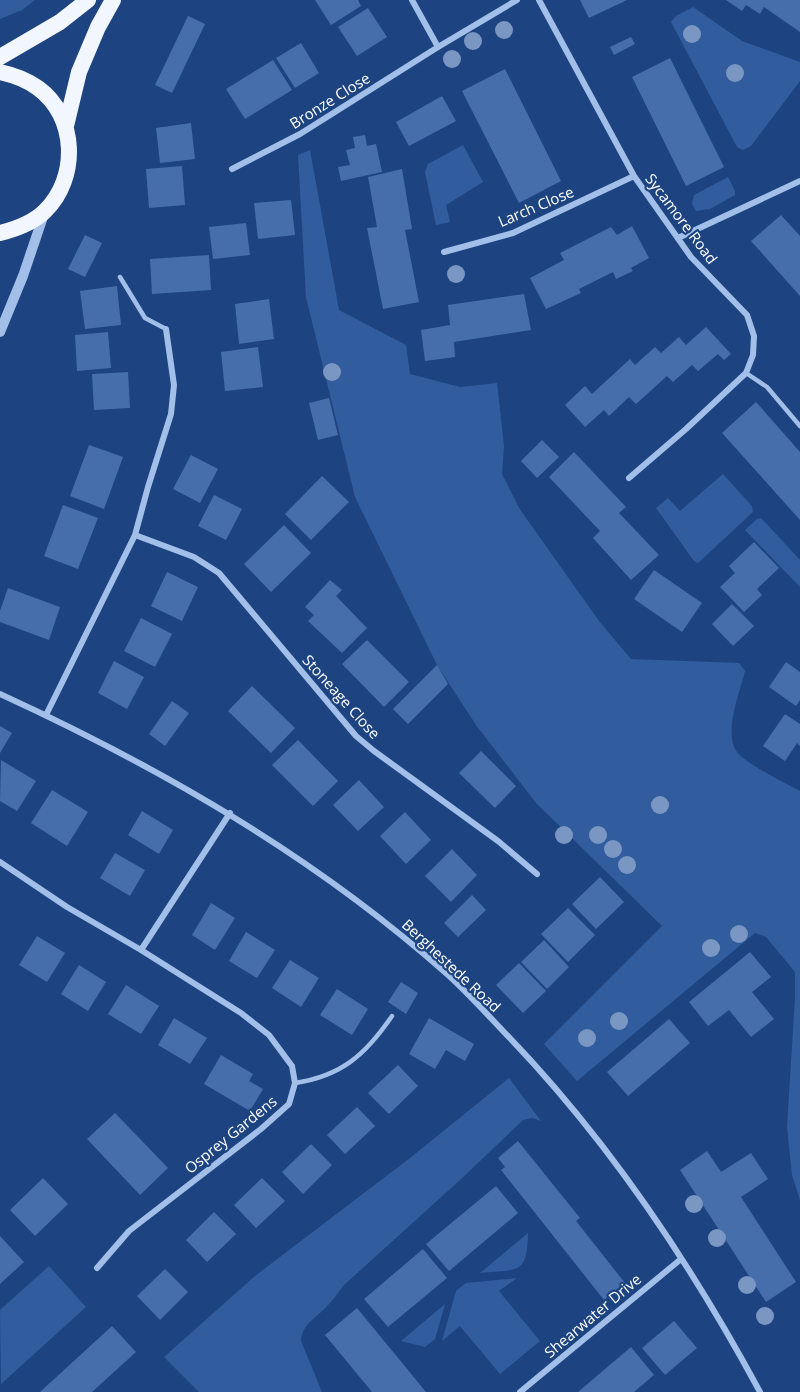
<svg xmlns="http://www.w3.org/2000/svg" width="800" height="1392" viewBox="0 0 800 1392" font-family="'Open Sans',sans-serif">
  <rect width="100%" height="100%" fill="#1d4481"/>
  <!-- green -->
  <path fill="#315d9f" d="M0,0H35L22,10L0,19Z
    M693,7L742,41L800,62V81L751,146L743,150L737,147L671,22L676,16Z
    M463,145L483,182L446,205L450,222L436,225L425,172L428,164Z
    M310,150L339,310L406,345L410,374L460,387L497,383L504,446L502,474L519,508L599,621L631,659L739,663L745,671C740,692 723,733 737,752C746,764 785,783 800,791V1200L792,1175L787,1127L795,998V972L766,937L755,933L577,1081L544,1044L662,926L536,803L476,725L437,665L355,497L306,297L298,155Z
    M728,177L735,191V195L710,209L696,211L692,204L694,195Z
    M723,474L752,506L753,512L698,563L694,561L656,508L668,498L680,511Z
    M761,518L800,560V587L745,530L757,519Z
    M509,1078L541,1121L532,1118L523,1120L460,1180L344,1285C339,1291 334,1299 329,1304C318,1317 302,1323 301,1341L322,1392H199L164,1357L255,1276L410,1158Z
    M528,1233C527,1276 518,1269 480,1273Z
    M49,1266L86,1307L1,1384L0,1310Z
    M517,1278L499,1291L540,1341L500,1374L460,1326L442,1341L456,1291L466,1283Z
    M445,1304L435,1339L425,1347L401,1341Z"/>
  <!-- building -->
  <path fill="#466eab" d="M315,0H358L361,6L331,25Z
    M580,0H627L589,18Z
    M726,0H800V32L764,7L760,14L746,5L742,11Z
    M368,8L387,37L357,56L338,27Z
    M188,16L205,24L172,93L155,85Z
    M631,37L635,44L614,55L610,47Z
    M301,43L319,73L295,88L276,58Z
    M670,58L724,167L686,186L632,77Z
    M273,60L292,90L245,119L226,89Z
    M505,69L561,181L519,203L462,91Z
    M442,96L456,121L409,146L396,122Z
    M191,123L195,159L160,163L156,128Z
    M365,135L367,146L376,144L382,172L341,181L338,167L350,165L346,150L355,148L353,137Z
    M182,166L185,205L149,208L146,169Z
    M402,169L412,229L405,230L419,302L383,309L367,228L377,227L368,177Z
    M291,200L295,235L258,239L254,203Z
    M781,215L800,236V296L751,241Z
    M246,223L250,255L213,259L209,227Z
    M632,226L649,258L631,268L633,271L616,279L613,272L579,289L581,293L546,309L530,278L564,260L560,253L611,227L617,235Z
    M85,235L102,243L85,277L68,269Z
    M209,255L211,290L152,294L150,259Z
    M117,286L121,325L85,329L80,291Z
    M524,294L531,330L454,342L455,357L425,361L421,330L450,325L448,305Z
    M269,299L274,339L239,344L235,304Z
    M706,327L731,354L724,360L718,354L698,371L692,365L673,382L667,376L636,404L629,397L609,416L604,410L585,427L565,405L585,386L592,394L630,359L635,365L655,347L661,353L679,337L686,345Z
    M108,332L111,368L77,371L75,335Z
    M258,347L263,387L225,391L221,352Z
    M128,372L130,408L94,410L92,374Z
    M329,398L338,435L318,440L309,403Z
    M756,402L800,452V520L722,433Z
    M542,440L559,457L537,478L521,461Z
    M89,445L123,457L104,509L70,496Z
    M574,452L626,507L619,513L659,555L631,580L593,538L600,531L549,477Z
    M191,455L218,469L200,503L173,489Z
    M322,476L349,502L311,540L285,514Z
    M214,495L242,509L226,540L198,526Z
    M63,505L98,518L78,569L44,556Z
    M284,525L311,553L271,592L244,564Z
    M754,542L779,568L757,589L762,595L744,612L720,587L735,573L729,566Z
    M654,570L702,603L682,632L634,599Z
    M167,572L198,587L182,621L151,606Z
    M330,580L342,590L336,596L367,628L342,653L308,621L314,615L305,607Z
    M8,588L60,607L49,640L0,622V611Z
    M732,604L754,626L733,646L712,624Z
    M141,618L172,634L155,667L124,651Z
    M367,640L409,682L384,707L342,664Z
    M114,661L144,677L127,709L98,693Z
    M786,662L800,672V700L796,706L769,687Z
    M437,665L448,684L408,724L393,709Z
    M252,686L295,728L271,753L228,711Z
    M172,701L189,713L165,746L149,734Z
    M785,714L800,724V746L797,743L785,761L763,746Z
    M0,726L12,733L0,753Z
    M298,740L338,781L313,806L272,765Z
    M481,751L516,786L495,808L459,773Z
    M1,760L36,781L17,811L0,801Z
    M359,780L384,807L358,831L333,805Z
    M52,790L88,812L67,846L31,823Z
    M142,811L173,830L159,854L128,835Z
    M405,812L431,840L406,864L380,836Z
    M452,849L477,875L451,902L425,876Z
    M115,853L145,870L130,896L100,878Z
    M600,877L624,902L596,929L572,904Z
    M472,895L486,910L458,937L444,923Z
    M211,903L235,918L215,950L192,935Z
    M568,908L595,935L568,962L541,934Z
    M246,932L275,950L257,978L229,961Z
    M37,936L65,953L47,982L19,965Z
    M544,940L569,967L547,989L521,962Z
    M750,952L771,977L752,992L774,1019L751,1037L729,1010L708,1026L689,1002Z
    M290,960L319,978L301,1007L272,988Z
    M519,963L546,991L523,1013L496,985Z
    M79,965L106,982L88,1011L61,994Z
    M401,982L418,993L406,1014L388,1002Z
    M126,985L159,1006L141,1034L108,1014Z
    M337,989L368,1009L352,1035L320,1015Z
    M174,1018L207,1038L190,1064L158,1045Z
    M429,1018L474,1044L465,1061L446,1050L435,1069L409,1054Z
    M669,1019L690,1043L628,1096L607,1072Z
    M221,1055L253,1074L249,1081L263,1089L250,1111L204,1084Z
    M398,1065L418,1086L389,1114L368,1093Z
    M357,1107L375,1126L345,1154L327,1135Z
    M115,1113L168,1168L140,1195L87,1139Z
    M518,1141L580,1218L576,1221L625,1283L604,1300L501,1170L505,1167L498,1158Z
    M311,1144L332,1165L303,1194L282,1172Z
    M707,1151L721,1172L751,1153L768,1179L741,1197L796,1282L766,1302L680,1170Z
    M43,1178L68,1204L35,1236L10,1210Z
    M262,1178L285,1201L256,1228L234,1205Z
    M496,1186L518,1213L449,1271L426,1244Z
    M214,1212L236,1234L207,1262L186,1240Z
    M0,1236L24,1262L0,1284Z
    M423,1249L447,1278L388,1327L364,1299Z
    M165,1269L188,1292L160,1320L137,1296Z
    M357,1308L426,1392H372L325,1335Z
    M674,1321L697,1348L665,1375L642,1348Z
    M112,1326L136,1352L92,1392H40Z
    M631,1347L654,1375L634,1392H578Z"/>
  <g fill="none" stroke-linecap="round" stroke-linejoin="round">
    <!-- service -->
    <path stroke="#a2bfe9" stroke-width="4.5" d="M120,277L145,318L166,329
      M746,373L767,387L800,426
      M295,1083C342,1076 366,1054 392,1016"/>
    <!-- minor -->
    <path stroke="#a2bfe9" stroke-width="6" d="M412,0L438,47
      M539,0L634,176L691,257L747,315L754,336L753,355L746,373L686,429L629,478
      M232,169L300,134L438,47L517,0
      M678,238L800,181
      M444,252L513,233L634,176
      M135,535L194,557L219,573L356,736L374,751L498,841L537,874
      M0,694C161,768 314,856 447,974C467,992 485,1012 503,1031C606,1137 690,1262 760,1392
      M46,715L135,535L148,487L171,414L174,385L166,329
      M0,862L67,907L141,950L241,1013L269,1035L292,1066L295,1083L289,1104L261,1129L129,1231L97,1268
      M141,950L230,813
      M520,1392L681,1259"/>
    <!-- tertiary -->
    <path stroke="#a2bfe9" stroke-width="10" d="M0,332L23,276L45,211"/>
    <!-- trunk -->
    <path stroke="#f2f6fe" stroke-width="16" d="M0,57L60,22L88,0
      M0,72C14,75 26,79 38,88C77,116 79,178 45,211C33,223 16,229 0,233
      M66,126L79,72L98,27L113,0"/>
  </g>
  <!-- trees -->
  <g fill="#7a96c2">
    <circle cx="504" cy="30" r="9"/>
    <circle cx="692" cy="34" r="9"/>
    <circle cx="473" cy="41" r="9"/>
    <circle cx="452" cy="59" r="9"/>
    <circle cx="735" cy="73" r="9"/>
    <circle cx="456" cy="274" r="9"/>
    <circle cx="332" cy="372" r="9"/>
    <circle cx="660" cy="805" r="9"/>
    <circle cx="564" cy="835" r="9"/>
    <circle cx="598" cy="835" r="9"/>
    <circle cx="613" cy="849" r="9"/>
    <circle cx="627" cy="865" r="9"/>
    <circle cx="739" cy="934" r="9"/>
    <circle cx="711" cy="948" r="9"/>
    <circle cx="619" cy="1021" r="9"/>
    <circle cx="587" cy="1038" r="9"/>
    <circle cx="694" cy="1204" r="9"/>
    <circle cx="717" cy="1238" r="9"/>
    <circle cx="747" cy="1285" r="9"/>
    <circle cx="765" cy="1316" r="9"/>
  </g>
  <g text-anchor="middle" stroke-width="4.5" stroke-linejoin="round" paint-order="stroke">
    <!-- street labels -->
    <g font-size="15" fill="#fff" stroke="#1d4481">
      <text transform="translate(330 101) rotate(-32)" y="5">Bronze Close</text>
      <text transform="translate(536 207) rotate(-23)" y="5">Larch Close</text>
      <text transform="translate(681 219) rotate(53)" y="5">Sycamore Road</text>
      <text transform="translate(341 697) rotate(48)" y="5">Stoneage Close</text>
      <text transform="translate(451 966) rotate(43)" y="5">Berghestede Road</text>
      <text transform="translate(231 1135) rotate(-39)" y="5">Osprey Gardens</text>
      <text transform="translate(593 1316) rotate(-40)" y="5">Shearwater Drive</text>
    </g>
  </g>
</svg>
